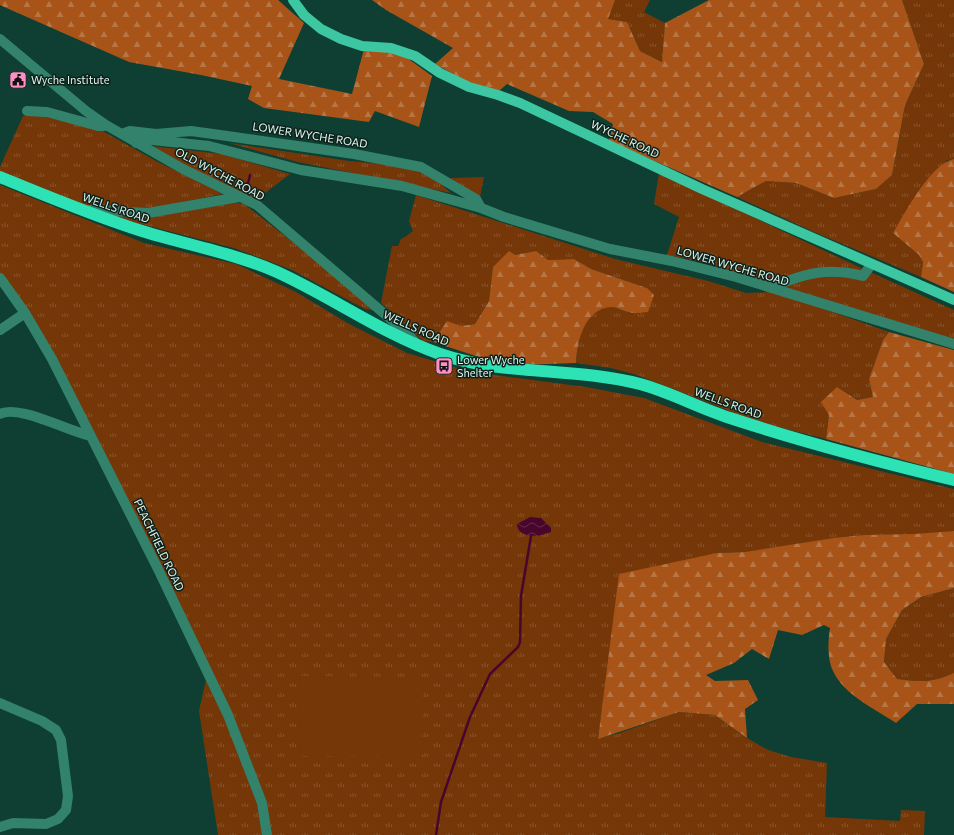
<svg xmlns="http://www.w3.org/2000/svg" width="954" height="835" viewBox="0 0 954 835" font-family="Commissioner,sans-serif">
  <defs>
    <pattern id="grass-tufts" width="24" height="20" patternUnits="userSpaceOnUse"><rect width="24" height="20" fill="#753708"/><path d="M3 7l-1-3M5 7V3M7 7l1-3M15 17l-1-3M17 17v-4M19 17l1-3" fill="none" stroke="#88552c"/></pattern>
    <pattern id="forest-firs" width="22" height="20" patternUnits="userSpaceOnUse"><rect width="22" height="20" fill="#a85418"/><path d="M5 1l3.5 6h-7zM16 11l3.5 6h-7z" fill="#b77645"/></pattern>
    <pattern id="water-waves" width="16" height="10" patternUnits="userSpaceOnUse"><rect width="16" height="10" fill="#49062d"/><path d="M0 5q4-4 8 0t8 0" fill="none" stroke="#632b4c"/></pattern>
  </defs>
  <rect width="100%" height="100%" fill="#0e3f32"/>
  <!-- grass -->
  <path fill="url(#grass-tufts)" d="M615,0H650L644,12L665,23L663,62L640,51L627,22L607,19Z
    M902,0H954V159L947,160L893,233L919,255L923,262L921,277L814,232L737,197L766,181L796,183L834,198L876,189L892,175L905,105L924,64Z
    M23,116H42L99,129L156,161L223,194L147,209L86,207L0,171V167Z
    M229,143L349,161L421,167L451,193L298,162Z
    M151,146L222,154L290,174L256,200L218,184Z
    M659,173L859,267L954,310V340L703,262L667,255L679,217L654,204Z
    M484,177L480,197L450,178Z
    M0,185L144,243L236,264L296,292L349,324L407,353L471,372L586,387L644,398L762,442L954,489V531L910,535H865L745,552L717,553L612,638L598,738L617,734L679,712L715,715L747,738L768,750L791,757L827,763L825,817L900,821L901,810L925,811L924,835H218L199,711L208,671L91,436L0,278Z
    M416,195L615,259L708,281L746,293L769,292L813,305L889,332L883,340L869,379L873,397L857,400L837,387L829,415L826,439L755,421L637,375L611,368L576,363C577,343 584,307 611,307C618,307 626,312 633,314L647,288L591,269L574,259L547,260L536,251L515,255L493,267L489,301L475,324L461,326L447,322L433,342L423,341L381,303L392,246H398L401,239L405,237L413,231L409,221Z
    M236,203L244,204L381,311L365,309L292,270L234,248L106,215L145,216Z
    M954,588V673C932,683 921,682 897,679L884,662L886,639L902,610L921,597Z"/>
  <!-- forest -->
  <path fill="url(#forest-firs)" d="M0,0H278L304,23L279,79L352,94L364,49L399,52L432,76L419,127L375,111L369,122L264,108L248,99L252,86L201,75L129,62L2,6L0,5Z
    M372,0H615L608,19L627,22L640,51L662,62L665,23L709,0H902L924,64L905,105L892,175L876,189L834,198L796,183L766,181L737,197L609,141L613,124L593,112L569,111L507,84L499,91L468,82L435,64L453,48L386,10Z
    M954,159V292L921,277L923,262L919,255L893,233C905,213 931,163 954,159Z
    M509,251L515,255L536,251L548,260L574,259L591,269L647,288L654,295L648,312C643,312 637,314 632,313C625,312 618,307 611,307C584,309 577,342 576,363L519,365L485,359L433,342L447,321L461,326L475,324L489,301L493,267Z
    M889,332L954,350V474L826,439L829,415L821,402L837,387L857,400L873,397L869,379L883,340Z
    M954,531V588L921,597L902,610L886,639L884,662L897,679C921,682 932,683 954,673V704H917L896,723C875,709 844,695 833,671C827,659 828,641 830,628L824,625L802,635L778,630L769,659L752,649L734,663L706,675L715,681L748,680L758,700L745,709L747,738L715,715L679,712L598,739L619,574L717,553L745,552L834,538L865,535L914,534Z"/>
  <!-- pitch -->
  <path fill="#753708" d="M301,676L423,677L422,757L300,756Z"/>
  <!-- water -->
  <path fill="url(#water-waves)" d="M530,517L541,518L551,528V532C542,537 517,539 517,524Z"/>
  <g fill="none" stroke-linecap="round" stroke-linejoin="round">
    <!-- stream -->
    <path stroke="#49062d" stroke-width="2.5" d="M246,192L250,175
      M436,835L441,802L470,717L490,674L518,647L520,642L521,596L531,536"/>
    <!-- minor -->
    <path stroke="#33826b" stroke-width="10" d="M0,39L86,111L106,125L183,169L257,205L408,334L417,344
      M27,111L47,112L98,126H104
      M122,134L130,131L156,134L191,131L213,134L354,154L421,167L476,199L481,208L504,217L610,249L672,261L736,277L954,344
      M136,143L143,139L209,146L301,170L402,186L481,208
      M90,210L148,213L239,197
      M0,278L25,313L52,359L158,569L228,715L262,803L267,835
      M771,288C790,279 816,270 838,272C846,272 855,274 863,276L871,265
      M0,330L25,313
      M0,414C18,404 70,432 91,436
      M0,703L42,721L56,730L61,740L68,796L66,810L58,819L46,824L13,823L0,827"/>
    <!-- major -->
    <path stroke="#3cc6a1" stroke-width="10" d="M293,0L304,15L321,29L341,39L362,46L391,48L415,56L440,73L469,87L498,95L520,103L702,189L954,300"/>
    <!-- highway -->
    <path stroke="#2de2b5" stroke-width="12" d="M0,177C47,196 94,216 142,231C187,245 234,253 277,272C332,297 383,334 440,354C504,376 574,367 640,384C670,392 699,408 730,418C803,442 879,462 954,480"/>
  </g>
  <!-- icons -->
  <defs>
    <symbol id="civic-square" viewBox="-11 -11 22 22"><rect x="-9" y="-9" width="18" height="18" rx="4" fill="#fc8fc3" stroke="#0e221c"/><path d="M-.6-6.5H3V-4.5H.6V-3L4-1V1h2V6H-6V1h2V-1L-.6-3ZM-1.2 2.5V6h2.4V2.5Z" fill="#111"/></symbol>
    <symbol id="bus-square" viewBox="-11 -11 22 22"><rect x="-9" y="-9" width="18" height="18" rx="4" fill="#fc8fc3" stroke="#0e221c"/><path d="M-5-6H5V4H4V6H2V4H-2V6H-4V4H-5ZM-3.5-4V0h7V-4ZM-3.5 1.2v1.5H-2V1.2ZM2 1.2v1.5H3.5V1.2Z" fill="#111"/></symbol>
  </defs>
  <g fill-rule="evenodd">
    <use href="#civic-square" x="8" y="70" width="20" height="20"/>
    <use href="#bus-square" x="434" y="356" width="20" height="20"/>
  </g>
  <g text-anchor="middle" stroke-width="3" stroke-linejoin="round" paint-order="stroke">
    <!-- poi labels -->
    <g font-size="11" fill="#def6ed" stroke="#0e221c" text-anchor="start">
      <text x="31" y="84">Wyche Institute</text>
      <text x="457" y="364">Lower Wyche<tspan x="457" dy="13">Shelter</tspan></text>
    </g>
    <!-- street labels -->
    <g font-size="11" fill="#def6ed" stroke="#0e221c">
      <text transform="translate(310 135) rotate(9)" y="4">LOWER WYCHE ROAD</text>
      <text transform="translate(625 139) rotate(25)" y="4">WYCHE ROAD</text>
      <text transform="translate(220 174) rotate(28)" y="4">OLD WYCHE ROAD</text>
      <text transform="translate(116 208) rotate(19)" y="4">WELLS ROAD</text>
      <text transform="translate(733 266) rotate(16)" y="4">LOWER WYCHE ROAD</text>
      <text transform="translate(416 328) rotate(24)" y="4">WELLS ROAD</text>
      <text transform="translate(728 403) rotate(20)" y="4">WELLS ROAD</text>
      <text transform="translate(159 545) rotate(64)" y="4">PEACHFIELD ROAD</text>
    </g>
  </g>
</svg>
